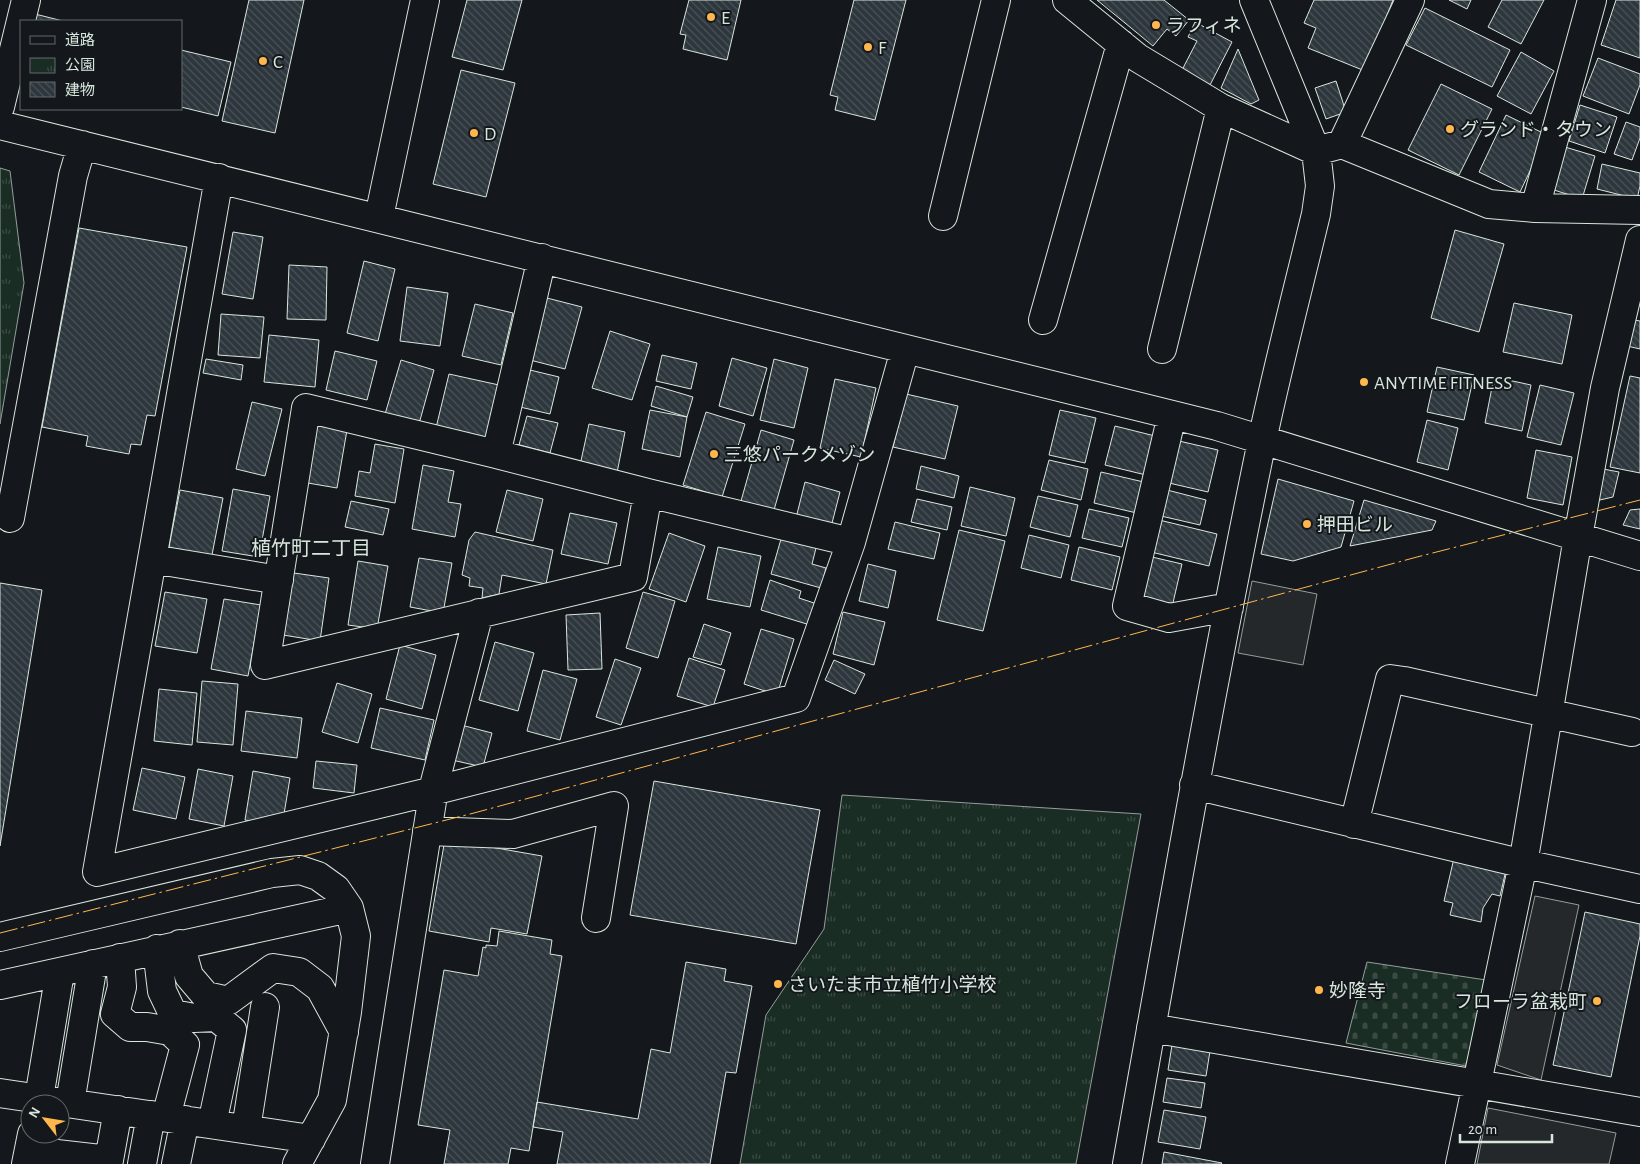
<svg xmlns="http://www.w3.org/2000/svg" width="1640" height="1164" viewBox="0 0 1640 1164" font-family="'Alegreya Sans','Noto Sans JP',sans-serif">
  <defs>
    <pattern id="cemetery-stones" width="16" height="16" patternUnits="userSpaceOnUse" patternTransform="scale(1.25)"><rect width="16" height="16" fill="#1a2d24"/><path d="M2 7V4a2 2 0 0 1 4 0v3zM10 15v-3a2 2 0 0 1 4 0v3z" fill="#3b4b43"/></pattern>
    <pattern id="park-tufts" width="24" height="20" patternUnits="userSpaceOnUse" patternTransform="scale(1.25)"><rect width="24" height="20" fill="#1a2d24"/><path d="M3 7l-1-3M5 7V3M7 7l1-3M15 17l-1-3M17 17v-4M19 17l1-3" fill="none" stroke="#3b4b43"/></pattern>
    <pattern id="building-back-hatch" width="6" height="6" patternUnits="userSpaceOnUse" patternTransform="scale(1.25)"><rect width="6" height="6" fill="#2c363c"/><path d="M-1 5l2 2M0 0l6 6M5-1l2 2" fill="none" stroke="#4a5358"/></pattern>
  </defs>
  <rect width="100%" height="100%" fill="#14181c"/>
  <!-- cemetery -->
  <path fill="url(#cemetery-stones)" stroke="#939e99" d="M1367,962L1486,980L1466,1066L1346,1043Z"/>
  <!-- park -->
  <path fill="url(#park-tufts)" stroke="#939e99" d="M0,168L10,171L24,283L0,424Z
    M842,795L1141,814L1076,1164H740L766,1015L824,929Z"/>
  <!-- parking -->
  <path fill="#24282b" stroke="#939e99" d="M1252,581L1317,594L1303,665L1238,653Z
    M1535,896L1579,905L1541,1080L1497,1065Z
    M1488,1108L1616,1133L1609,1164H1477Z"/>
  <!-- building -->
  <path fill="url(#building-back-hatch)" stroke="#d8e6dc" d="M249,0H304L275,133L222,121Z
    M467,0H522L503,70L452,57Z
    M689,0H741L727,60L683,49L686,35L680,34Z
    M854,0H906L875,120L835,110L838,97L830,95Z
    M1097,0H1164L1189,20L1176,36L1167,29L1153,46Z
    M1314,0H1393L1365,71L1308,48L1316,28L1304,23Z
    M1449,0H1471L1467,9Z
    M1502,0H1544L1521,44L1488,27Z
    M1616,0H1640V58L1601,45Z
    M1425,8L1510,50L1492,87L1406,45Z
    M35,14L63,21H33Z
    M1195,22L1232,42L1210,85L1182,70L1197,41L1188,37Z
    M1238,49L1259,100L1251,104L1221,88Z
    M181,50L231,62L218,116L181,107Z
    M1521,52L1554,71L1531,114L1497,96Z
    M1598,58L1640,74V85L1629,114L1583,96Z
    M461,70L515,83L486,197L433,184Z
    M1336,81L1346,112L1326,119L1315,88Z
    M1441,84L1492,109L1459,175L1408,150Z
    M1580,105L1617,117L1605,153L1569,141Z
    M1506,115L1547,135L1520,192L1479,172Z
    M1626,122L1640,127V138L1632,160L1614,154Z
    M1565,147L1595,156L1582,199L1551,189Z
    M1602,164L1640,173V186L1637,199L1597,189Z
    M79,228L187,247L155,416L147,415L141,445L131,444L129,454L86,446L88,436L42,427Z
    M1455,230L1504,244L1479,332L1431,318Z
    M233,232L263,237L253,299L222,294Z
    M364,261L395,269L378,341L347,333Z
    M289,265L327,267L326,320L287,319Z
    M407,287L448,293L440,346L400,341Z
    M547,298L582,307L565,369L530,360Z
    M1514,303L1572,315L1562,364L1503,352Z
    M475,304L513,313L501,365L462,356Z
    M221,314L264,317L260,358L218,355Z
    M1634,320L1640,321V349L1627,346Z
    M610,331L650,344L632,400L592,388Z
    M269,335L319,340L315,387L264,382Z
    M335,351L377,361L367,400L326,390Z
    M662,355L697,363L691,389L656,381Z
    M732,358L767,368L753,416L719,406Z
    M206,359L243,365L241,380L203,373Z
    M774,359L808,368L794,428L760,420Z
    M401,360L434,370L417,431L383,421Z
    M1437,367L1474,375L1464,420L1427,412Z
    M530,370L559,377L550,414L520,407Z
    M449,374L499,385L485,443L435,432Z
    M1630,376L1640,378V473L1610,467Z
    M1494,377L1531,385L1522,431L1485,423Z
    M835,379L876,388L861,457L820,448Z
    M1540,385L1574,393L1561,445L1527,437Z
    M656,386L693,397L687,417L651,406Z
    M906,394L958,406L945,459L893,447Z
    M252,402L282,409L265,476L236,469Z
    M650,410L687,417L680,457L642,449Z
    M1060,410L1096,418L1085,463L1049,455Z
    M706,412L745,424L722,497L683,485Z
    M527,416L558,423L550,453L519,445Z
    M1427,420L1458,428L1448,470L1417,462Z
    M312,424L347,430L337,488L302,482Z
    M589,424L625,432L616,478L579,470Z
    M1115,426L1159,437L1150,476L1105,465Z
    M761,430L794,440L774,510L741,501Z
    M1179,441L1218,450L1208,492L1169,483Z
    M375,444L404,449L395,503L355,496L359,471L370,473Z
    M1536,450L1572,457L1563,505L1527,498Z
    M1049,460L1088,469L1081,500L1041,490Z
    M423,465L454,471L448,502L461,504L455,537L412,529Z
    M921,466L959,476L954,498L916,489Z
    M1598,468L1619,472L1613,497L1591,502Z
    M1101,472L1148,483L1141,514L1094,503Z
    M1278,479L1354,501L1341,547L1293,561L1261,554Z
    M805,482L840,492L831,527L796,518Z
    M970,487L1015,498L1006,536L961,526Z
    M233,489L270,496L259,557L222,551Z
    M180,490L223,498L211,560L168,552Z
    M507,490L543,499L533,541L496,532Z
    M1167,490L1206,500L1200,525L1161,516Z
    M1038,496L1078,505L1070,537L1030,527Z
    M917,499L952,507L947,530L911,522Z
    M1364,500L1436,521L1432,530L1350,546Z
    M351,501L389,509L383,535L345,527Z
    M1089,509L1129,518L1122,547L1082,538Z
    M1640,509V529L1623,525L1630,510Z
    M570,513L617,523L608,564L561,554Z
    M1155,519L1217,534L1209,566L1147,551Z
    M895,522L940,533L934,559L888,549Z
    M959,530L1005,541L983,631L937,620Z
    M475,532L553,550L546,584L502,575L499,594L482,598L483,588L469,586L470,578L462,575L469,540Z
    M669,533L705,546L686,602L649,589Z
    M1029,535L1069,545L1061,578L1021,568Z
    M781,539L816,548L812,564L826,568L821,588L771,574Z
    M718,547L761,556L750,607L707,599Z
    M1079,547L1120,557L1112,590L1071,580Z
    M1152,557L1182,564L1172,607L1142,600Z
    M419,558L452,563L443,613L410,607Z
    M358,561L388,566L377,629L348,625Z
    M868,564L896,571L888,608L859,601Z
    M287,572L329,578L320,641L277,634Z
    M770,580L801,591L799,598L817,604L810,625L761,610Z
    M0,583L42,590L0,846Z
    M165,592L207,599L197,653L155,646Z
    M643,592L675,601L658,658L626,648Z
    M224,599L261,605L248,676L211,669Z
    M843,612L885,622L874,665L833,654Z
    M600,613L602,669L568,670L566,615Z
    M704,624L731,633L721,665L693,657Z
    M761,629L794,639L777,695L744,684Z
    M495,642L534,653L518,711L479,700Z
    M400,645L436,655L422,709L386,699Z
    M689,658L725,670L713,707L677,696Z
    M615,659L641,668L621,725L596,717Z
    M834,660L865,674L855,694L825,680Z
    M543,670L577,679L560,740L527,731Z
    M202,681L238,684L233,745L197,742Z
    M337,683L372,694L358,743L322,732Z
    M159,689L197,693L192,745L154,741Z
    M380,708L434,720L425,760L371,748Z
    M246,711L302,718L297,758L241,751Z
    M461,725L492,733L483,767L452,760Z
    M316,761L357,765L354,793L313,788Z
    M142,768L185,777L176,819L133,810Z
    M198,769L233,776L224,826L189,819Z
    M253,771L290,778L282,826L245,820Z
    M654,781L820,810L796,944L630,915Z
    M445,839L542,856L527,934L491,928L489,942L429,931Z
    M1454,858L1506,870L1500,896L1492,894L1483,908L1481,922L1450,915L1453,903L1444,901Z
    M1585,912L1640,924V936L1611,1077L1553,1065Z
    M499,931L552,940L550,954L562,956L529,1151L511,1148L508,1164H444L450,1130L418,1125L444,970L478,976L483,947L486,948V945L497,946Z
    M686,962L726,969L724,981L752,986L736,1073L726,1072L710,1164H557L563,1132L533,1127L537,1102L638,1119L651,1049L670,1053Z
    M1172,1045L1210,1051L1206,1076L1168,1070Z
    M1167,1078L1205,1083L1201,1108L1163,1102Z
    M1164,1110L1206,1117L1200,1149L1158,1142Z
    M1164,1152L1222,1163L1221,1164H1162Z"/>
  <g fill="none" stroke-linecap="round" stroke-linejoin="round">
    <defs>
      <path id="minor" d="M1067,0L1138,58L1221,108L1316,151L1342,144L1489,204L1535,208L1640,210
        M0,107L26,0
        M0,125L1217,426L1640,556
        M1342,144L1410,0
        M219,178L97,872L433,791L796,698L851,542L905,350
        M1535,208L1592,0
        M943,216L996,0
        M379,217L425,0
        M1043,320L1121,44
        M1162,349L1221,108
        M1172,415L1127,606L1169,618L1229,607
        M496,454L306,408L265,665L633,577L648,493L496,454L542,258
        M648,493L851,542
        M10,518L73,176L82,145
        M152,559L279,580
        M1194,785L1516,862L1640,889
        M1354,824L1390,679L1404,681L1632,732
        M427,831L513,834L614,806L596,918
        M0,937L272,873L300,870L318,876L336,889L349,908L356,936L347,1012L332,1100L297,1164
        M180,944L189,976L206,996L228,1001L273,968L299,972L320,988L344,1032
        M157,949L162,991L173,1014L194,1018L216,1017L232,1030L212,1124
        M120,958L122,987L115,1014L130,1027H147L170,1031L185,1045L166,1117
        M0,985L349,908
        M1151,1028L1640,1112
        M0,1093L311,1139
        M70,1103L93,964
        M38,1104L60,972
        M246,1129L265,1007
        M26,1164L32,1134
        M46,1164L48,1153L109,1160L118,1110
        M142,1164L151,1115
        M176,1164L185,1120
        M375,1164L435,782L479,613
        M1127,1164C1170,923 1212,681 1262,441C1278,365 1298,289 1316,214L1320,186L1316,151L1254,0
        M1460,1164L1523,864L1578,537L1605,388L1640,240"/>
    </defs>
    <!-- minor casing -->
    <use href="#minor" stroke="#d8e6dc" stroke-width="30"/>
    <!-- minor -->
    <use href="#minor" stroke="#14181c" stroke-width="28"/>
    <!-- power -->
    <path stroke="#ffb74d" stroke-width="1" stroke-dasharray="18 4 2.5 4" stroke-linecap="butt" d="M0,933L474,813L1417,557L1640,500"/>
  </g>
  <!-- markers -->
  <g fill="#ffb74d" stroke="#14181c" stroke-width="2">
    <circle cx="711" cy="17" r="5"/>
    <circle cx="1156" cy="25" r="5"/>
    <circle cx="868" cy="47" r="5"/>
    <circle cx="263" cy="61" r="5"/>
    <circle cx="1450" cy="129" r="5"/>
    <circle cx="474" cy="133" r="5"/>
    <circle cx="1364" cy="382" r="5"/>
    <circle cx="714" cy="454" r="5"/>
    <circle cx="1307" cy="524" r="5"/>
    <circle cx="778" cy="984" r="5"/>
    <circle cx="1319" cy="990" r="5"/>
    <circle cx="1597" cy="1001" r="5"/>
  </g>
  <g text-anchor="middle" stroke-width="4" stroke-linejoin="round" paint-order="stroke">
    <!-- poi labels -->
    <g font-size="19" fill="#d8e6dc" stroke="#14181c" text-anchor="start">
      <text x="721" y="24">E</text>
      <text x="1166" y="32">ラフィネ</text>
      <text x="878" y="54">F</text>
      <text x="273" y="68">C</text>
      <text x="1460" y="136">グランド・タウン</text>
      <text x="484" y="140">D</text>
      <text x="1374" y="389">ANYTIME FITNESS</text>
      <text x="724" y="461">三悠パークメゾン</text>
      <text x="1317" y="531">押田ビル</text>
      <text x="788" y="991">さいたま市立植竹小学校</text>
      <text x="1329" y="997">妙隆寺</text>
      <text x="1587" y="1008" text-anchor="end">フローラ盆栽町</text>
    </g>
    <!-- neighbourhood labels -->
    <g font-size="20" fill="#d8e6dc" stroke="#14181c">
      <text x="311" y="555">植竹町二丁目</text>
    </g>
  </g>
  <!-- legend -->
  <rect x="20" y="20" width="162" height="90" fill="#14181c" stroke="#626a69"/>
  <rect x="30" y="36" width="25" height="8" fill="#14181c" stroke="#626a69"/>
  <text x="65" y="45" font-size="15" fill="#d8e6dc">道路</text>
  <rect x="30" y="58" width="25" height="15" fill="url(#park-tufts)" stroke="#626a69"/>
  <text x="65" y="70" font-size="15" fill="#d8e6dc">公園</text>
  <rect x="30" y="82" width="25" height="15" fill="url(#building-back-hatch)" stroke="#626a69"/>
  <text x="65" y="95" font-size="15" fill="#d8e6dc">建物</text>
  <!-- north arrow -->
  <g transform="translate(45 1119) rotate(301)"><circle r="24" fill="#14181c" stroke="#626a69"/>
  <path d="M0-4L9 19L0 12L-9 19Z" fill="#ffb74d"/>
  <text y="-8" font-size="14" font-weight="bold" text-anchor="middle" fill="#d8e6dc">N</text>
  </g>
  <!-- scale -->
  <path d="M1460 1134v8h92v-8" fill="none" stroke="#d8e6dc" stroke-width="2.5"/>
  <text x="1468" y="1134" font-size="15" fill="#d8e6dc" stroke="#14181c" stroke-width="4" paint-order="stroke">20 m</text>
</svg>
